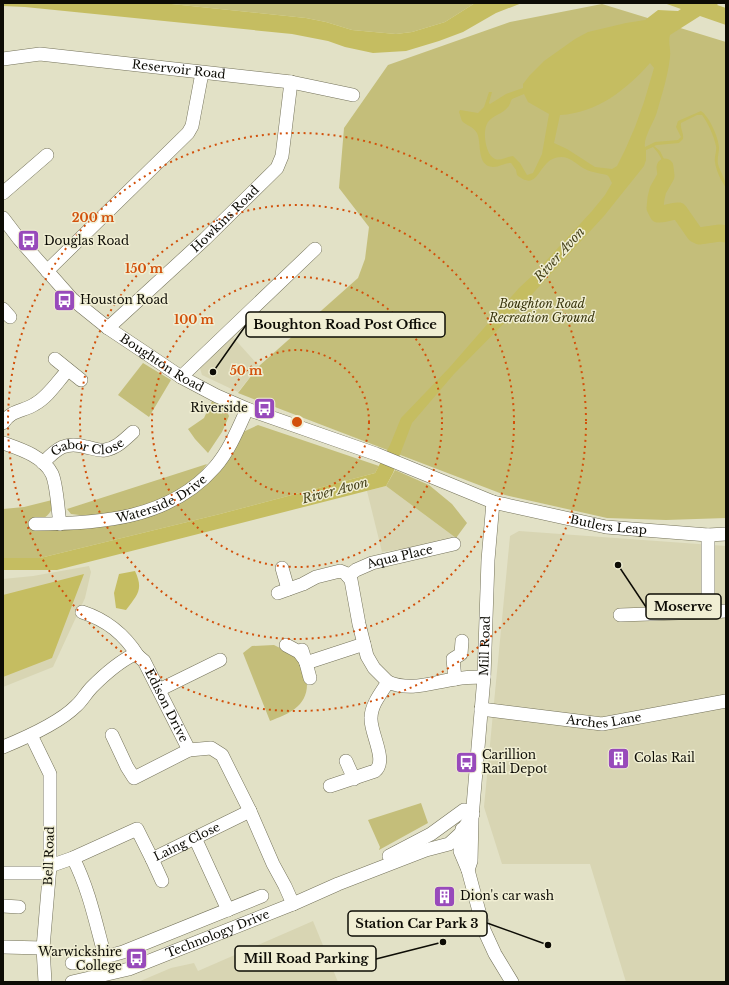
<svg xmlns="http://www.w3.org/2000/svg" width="729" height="985" viewBox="0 0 729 985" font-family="'Libre Baskerville',serif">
  <rect width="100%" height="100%" fill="#e2e1c6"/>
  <!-- built -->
  <path fill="#d8d5b3" d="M231,335L259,366L238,392L202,375L199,365Z
    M386,486L456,538L423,546L382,552L367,491Z
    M519,531L726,546V982H626L590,864H502L484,807L510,536Z
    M89,566L91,572L85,598L53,667L3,687V579L33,576Z
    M313,921L338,982H138L171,968L194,963L198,971Z"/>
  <!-- green -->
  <path fill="#c4be7a" d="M162,3H475L445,22L412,32L396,34L352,30L326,22L306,18Z
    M602,4L726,42V518L666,520L607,518L505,495L238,393L259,366L358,278L365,259L369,227L339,188L344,128L388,65L510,22Z
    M143,363L171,380L149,417L118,395Z
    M212,401C220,404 226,408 229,416L222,432L208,453L195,439L188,429L204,418Z
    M258,425L379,466L375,473L220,514L40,558H3V509L24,507L52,500C53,509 51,513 44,518L145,515L168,509L189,497L243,432Z
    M207,464L195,480L149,507L88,516L71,514L67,509Z
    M395,470L429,485L452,504L467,523L456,538L386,486Z
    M274,645L298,657C301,665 306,676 307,684C307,707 288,714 270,721L243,653L252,646Z
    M421,803L428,823L379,850L380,847L368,820Z"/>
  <!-- water -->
  <path fill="#c5bd61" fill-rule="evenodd" d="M3,3H162L306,18L326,22L352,30L396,34L412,32L445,22L475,3H522L496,13L463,32L439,41L406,51L373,53L345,47L328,41L292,34L25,7L3,6Z
    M664,3H719L717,5L726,8V25L700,16L670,35C668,43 671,49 670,57C668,76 662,94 657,112C654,122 643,138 645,147L655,142L678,140L681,137L676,127L678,121L701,111C709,116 719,138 719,148C719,153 717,158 718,164C720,172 726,179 726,188C721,180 716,171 715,162C714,157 717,151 716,146C714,136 708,123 702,115H697L681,123C680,129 684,133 683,139L679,143L657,145L654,146L660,151L665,161L667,176L655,201L656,208L659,213C667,213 672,208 679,210L695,231L700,234L716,232L726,233V236L724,234C717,234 709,237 702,236C691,236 684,220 678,212C672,210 665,215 659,215C656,211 652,206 653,201C655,193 661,185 664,178C667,167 660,154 653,147L646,150V160L644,166L604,216L524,303L454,374L412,423L393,473L386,486L57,570H3V558H40L220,514L375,473L390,445L401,418L449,368L519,288L533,275L592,211L605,195L612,183L609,177L607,175C599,173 589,172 583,168C574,162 567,154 555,158C538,163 538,193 517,175L516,170L511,163C504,163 500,167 493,167C476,166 482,143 477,133C473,126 467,126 462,121C461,119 460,114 459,112L460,110L478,113L484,107L489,92H492L489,103L490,104L506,94L523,88V84L530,75L544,61L575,39L588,32L626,23L645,20L658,10L678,11L681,9ZM650,63L654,68L644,102L635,127L625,150L617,166L612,169L595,167L567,149L554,143L560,115C597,113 626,90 650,63ZM524,94L528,102L549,114L542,154L533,173L527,175L520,163L513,156C506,157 501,161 495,159C485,155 482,130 488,122C493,115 503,114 508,107C510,105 510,102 512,99Z
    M135,571C144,590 137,595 126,610L116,608L114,593L119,574Z
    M84,574L52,658L3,677V595Z"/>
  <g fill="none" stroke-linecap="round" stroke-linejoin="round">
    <!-- river -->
    <path stroke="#c5bd61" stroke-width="17" d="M665,167L666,176L658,190L656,198L655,208L658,214C666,215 672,210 679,211L695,234L699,236L720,233L726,234"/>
    <defs>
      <g id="minor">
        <path id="s1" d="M3,59L40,54L291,82L353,95"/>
        <path d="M3,193L47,155"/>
        <path id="s2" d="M3,218L19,239L72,299L108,328L150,356L181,377L217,396L247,409L376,454L493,502L606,527L708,535L726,534"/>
        <path d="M47,271L188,133L192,126L202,73"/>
        <path d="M3,309L10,317"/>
        <path id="s3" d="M108,328L205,239L277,168L282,156L291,82"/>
        <path d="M55,359L81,380"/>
        <path d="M181,377L315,249"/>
        <path d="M3,423C12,409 23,412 35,404C48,397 58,381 68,370"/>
        <path d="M3,443C20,449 43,456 52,474C57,485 58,511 60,524"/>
        <path id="s4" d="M43,463C57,448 66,441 86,447C92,448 98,451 105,450C117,448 124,440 133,432"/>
        <path id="s5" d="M35,524C99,524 170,519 215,467C229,451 238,429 247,409"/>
        <path d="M282,568L288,589"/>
        <path id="s6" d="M348,576L356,570L372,563L454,544"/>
        <path d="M278,593L303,584L316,577L340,571L345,573L351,580L359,624L367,656L374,668L388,682"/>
        <path d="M82,612C107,620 124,634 138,656"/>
        <path d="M708,612L726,611"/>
        <path d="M620,615L708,612V535"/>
        <path d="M286,645L299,652L305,660"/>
        <path d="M302,650L306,663L364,644"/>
        <path d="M306,663L310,678"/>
        <path d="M455,679L453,659L461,654L462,641"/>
        <path d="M159,690L220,660"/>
        <path id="s7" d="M481,709L602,724L726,701"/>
        <path d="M31,735L50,774V866L43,948L45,982"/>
        <path d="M112,735L127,767L134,778L189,750"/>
        <path id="s8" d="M3,747C25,738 59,723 76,706C82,701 86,693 92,687C104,675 117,663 133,655L138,656L144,661L189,750L211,748L222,755L250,811L273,864L285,886L293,904"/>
        <path d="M346,761L354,779"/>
        <path d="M330,786L375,771C388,761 370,733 371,718C371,705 381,693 388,682C412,692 432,682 456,679C465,677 475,677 484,677"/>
        <path d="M462,829L460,851L468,870L484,930L495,954L512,982"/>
        <path d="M195,838L228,910"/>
        <path d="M389,856L431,834L464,810"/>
        <path d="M73,858C89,889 96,924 105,957L123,952L262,896"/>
        <path d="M152,859L162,881"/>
        <path id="s9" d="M50,866L73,858L137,829L152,859L250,811"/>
        <path id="s10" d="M468,870L471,861L472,818L484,677L488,560L493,502"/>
        <path d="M3,873H49"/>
        <path d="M3,906L19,907"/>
        <path d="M3,947L43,948"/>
        <path d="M72,963L105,957"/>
        <path id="s11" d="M72,982L129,969L293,904L338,884L426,850L449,844L461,833L473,814"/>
      </g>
    </defs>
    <!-- minor casing -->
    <use href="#minor" stroke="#74725a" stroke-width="14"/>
    <!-- minor -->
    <use href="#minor" stroke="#fff" stroke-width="13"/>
  </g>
  <!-- distance rings -->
  <g fill="none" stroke="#d2510b" stroke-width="2" stroke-dasharray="2 4">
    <circle cx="297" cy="422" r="72"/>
    <circle cx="297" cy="422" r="145"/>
    <circle cx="297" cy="422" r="217"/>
    <circle cx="297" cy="422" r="289"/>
  </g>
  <!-- icons -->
  <defs>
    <symbol id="bus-square" viewBox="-11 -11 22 22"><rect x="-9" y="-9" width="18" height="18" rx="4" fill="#984abb" stroke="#f0eed3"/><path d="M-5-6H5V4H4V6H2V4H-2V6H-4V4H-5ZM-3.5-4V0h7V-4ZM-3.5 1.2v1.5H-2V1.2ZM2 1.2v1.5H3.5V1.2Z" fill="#fff"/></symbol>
    <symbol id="building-square" viewBox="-11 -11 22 22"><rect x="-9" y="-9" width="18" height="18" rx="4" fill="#984abb" stroke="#f0eed3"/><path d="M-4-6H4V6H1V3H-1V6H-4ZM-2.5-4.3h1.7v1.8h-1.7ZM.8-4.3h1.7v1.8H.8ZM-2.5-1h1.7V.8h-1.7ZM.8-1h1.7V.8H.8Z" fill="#fff"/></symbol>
  </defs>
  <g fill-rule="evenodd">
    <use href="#bus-square" x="16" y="228" width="25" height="25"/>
    <use href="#bus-square" x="52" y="288" width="25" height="25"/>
    <use href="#bus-square" x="252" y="396" width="25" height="25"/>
    <use href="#building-square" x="606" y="746" width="25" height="25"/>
    <use href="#bus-square" x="454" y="750" width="25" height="25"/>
    <use href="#building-square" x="432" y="884" width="25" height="25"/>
    <use href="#bus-square" x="124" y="946" width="25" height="25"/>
  </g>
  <g text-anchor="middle" stroke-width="3" stroke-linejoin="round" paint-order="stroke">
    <!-- street labels -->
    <g font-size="12" fill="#0d0c05" stroke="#f0eed3">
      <text dy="4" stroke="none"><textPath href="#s1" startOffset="177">Reservoir Road</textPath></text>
      <text dy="4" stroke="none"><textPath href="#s3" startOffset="160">Howkins Road</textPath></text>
      <text dy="4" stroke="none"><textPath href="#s2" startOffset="217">Boughton Road</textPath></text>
      <text dy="4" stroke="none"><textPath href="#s4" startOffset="51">Gabor Close</textPath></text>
      <text dy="4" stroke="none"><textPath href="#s5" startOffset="131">Waterside Drive</textPath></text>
      <text dy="4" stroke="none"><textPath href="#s2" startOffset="695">Butlers Leap</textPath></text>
      <text dy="4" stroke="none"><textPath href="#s6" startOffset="56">Aqua Place</textPath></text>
      <text dy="4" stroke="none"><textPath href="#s10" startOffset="225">Mill Road</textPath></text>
      <text dy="4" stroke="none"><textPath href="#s8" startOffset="224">Edison Drive</textPath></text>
      <text dy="4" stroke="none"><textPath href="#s7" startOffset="124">Arches Lane</textPath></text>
      <text dy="4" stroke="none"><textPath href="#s9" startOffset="167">Laing Close</textPath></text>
      <text transform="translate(49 856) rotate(-88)" y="4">Bell Road</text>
      <text dy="4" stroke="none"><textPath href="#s11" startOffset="154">Technology Drive</textPath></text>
    </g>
    <!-- poi labels -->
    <g font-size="12" fill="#0d0c05" stroke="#f0eed3" text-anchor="start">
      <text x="44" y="245">Douglas Road</text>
      <text x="80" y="304">Houston Road</text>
      <text x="248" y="412" text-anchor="end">Riverside</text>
      <text x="482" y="759">Carillion<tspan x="482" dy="14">Rail Depot</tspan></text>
      <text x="634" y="762">Colas Rail</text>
      <text x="460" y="900">Dion's car wash</text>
      <text x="122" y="956" text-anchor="end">Warwickshire<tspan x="122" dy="14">College</tspan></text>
    </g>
    <!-- park labels -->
    <g font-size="12" font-style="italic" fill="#39350d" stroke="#f0eed3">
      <text x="542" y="308">Boughton Road<tspan x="542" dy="14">Recreation Ground</tspan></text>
    </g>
    <!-- water labels -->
    <g font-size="13" font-style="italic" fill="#48441d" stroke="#f0eed3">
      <text transform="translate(559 254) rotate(-48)" y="5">River Avon</text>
      <text transform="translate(335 490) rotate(-15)" y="5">River Avon</text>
    </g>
  </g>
  <circle cx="297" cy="422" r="6" fill="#d2510b" stroke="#f0eed3" stroke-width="2"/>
  <g font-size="12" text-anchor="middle" font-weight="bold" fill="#d2510b" stroke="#f0eed3" stroke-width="3" stroke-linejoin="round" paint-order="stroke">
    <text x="93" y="222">200 m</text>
    <text x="144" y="273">150 m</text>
    <text x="194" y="324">100 m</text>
    <text x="246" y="375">50 m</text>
  </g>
  <!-- callouts -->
  <path fill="none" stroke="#0d0c05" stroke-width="1.5" d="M213 372L246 325M618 565L646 607M548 945L487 923M443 942L376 959"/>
  <g fill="#0d0c05" stroke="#f0eed3" stroke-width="1.5">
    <circle cx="213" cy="372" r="4"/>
    <circle cx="618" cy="565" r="4"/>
    <circle cx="548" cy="945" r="4"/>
    <circle cx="443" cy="942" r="4"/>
  </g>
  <g fill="#f0eed3" stroke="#0d0c05" stroke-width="1.5">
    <rect x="246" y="312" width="199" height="25" rx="4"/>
    <rect x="646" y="594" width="75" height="25" rx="4"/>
    <rect x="348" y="911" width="139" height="25" rx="4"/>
    <rect x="235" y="946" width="141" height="25" rx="4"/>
  </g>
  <g font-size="13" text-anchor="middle" font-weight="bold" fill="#0d0c05">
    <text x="345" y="329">Boughton Road Post Office</text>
    <text x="683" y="611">Moserve</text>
    <text x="417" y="928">Station Car Park 3</text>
    <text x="306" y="963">Mill Road Parking</text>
  </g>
  <!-- border -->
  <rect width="729" height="985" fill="none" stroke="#0d0c05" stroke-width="8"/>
</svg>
